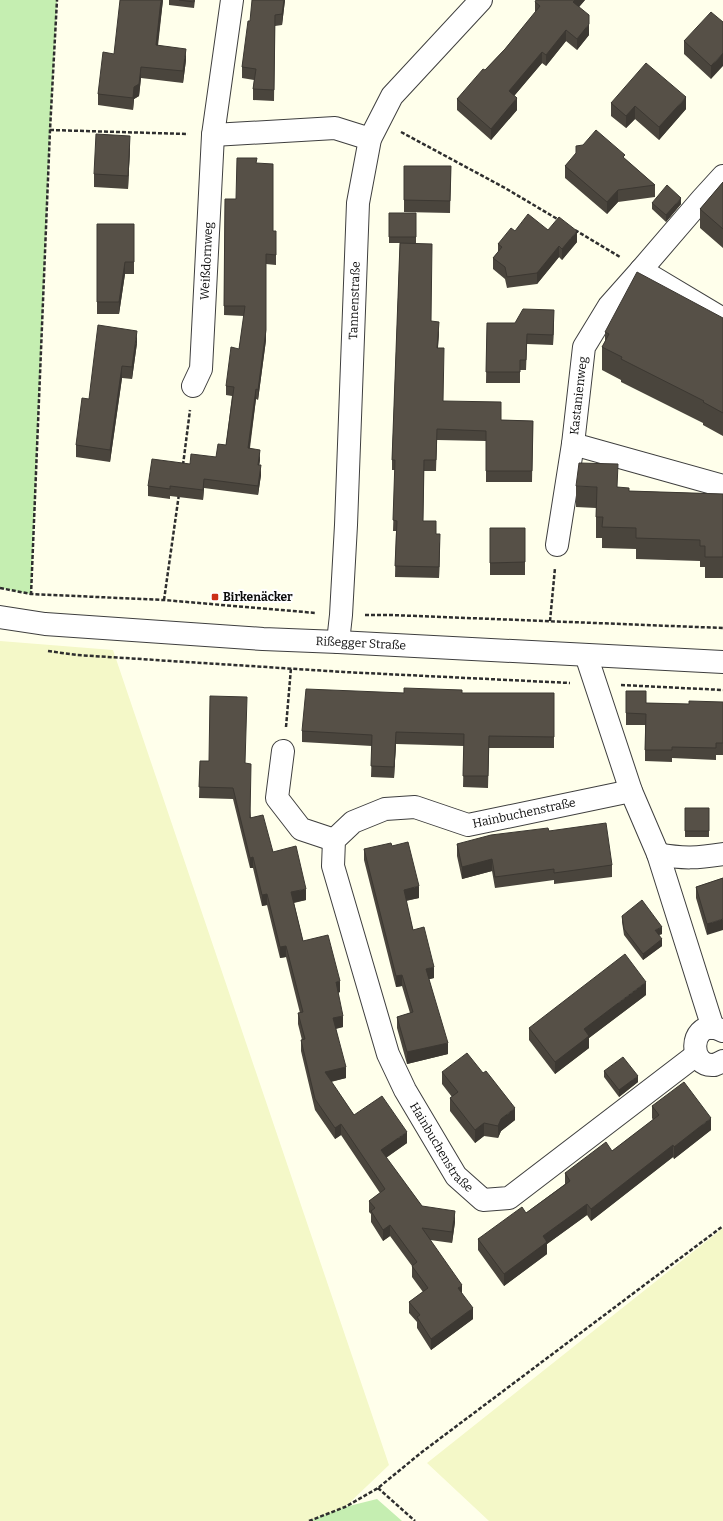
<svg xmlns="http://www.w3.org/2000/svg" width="723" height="1521" viewBox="0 0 723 1521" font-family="Bitter,serif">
  <rect width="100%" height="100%" fill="#ffffeb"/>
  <!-- farmland -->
  <path fill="#f4f8c8" d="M0,641L113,650L389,1465L345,1507L309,1521H0Z
    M723,1228V1521H489L427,1463Z"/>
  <!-- green -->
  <path fill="#c5eeb1" d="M0,0H57L50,130L31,594L0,588Z
    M377,1499L402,1521H309L345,1507Z"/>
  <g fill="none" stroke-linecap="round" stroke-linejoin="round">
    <defs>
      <g id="minor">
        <path d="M232,0L213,135L335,128L370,139"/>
        <path d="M641,270L723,319"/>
        <path id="s1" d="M193,386L201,369L213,135"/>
        <path d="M573,444L723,486"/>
        <path id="s2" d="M557,545L573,444L584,347L609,306L641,270L702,199L723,176"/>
        <path id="s3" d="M0,617L45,624L263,639L338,642L723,662"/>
        <path id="s4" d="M338,642L341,615L346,525L358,203L370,139L392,96L481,0"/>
        <path d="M586,655L631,791L658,854L713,1028"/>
        <path d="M283,751L277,798L301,829L334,840"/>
        <path id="s5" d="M631,791L468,825L415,807L385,809L353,822L334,840L333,866L388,1054L405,1090L456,1176L483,1200L509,1198L696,1055"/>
        <path d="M658,854C683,859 698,858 723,854"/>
        <path d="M723,1031C720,1030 717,1028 714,1028C690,1024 688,1067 714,1065C717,1064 721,1062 723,1061"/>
      </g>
    </defs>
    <!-- minor casing -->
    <use href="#minor" stroke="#3f3f3f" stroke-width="24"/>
    <!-- path -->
    <path stroke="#2e2e2e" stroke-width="2.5" stroke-dasharray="4 2" stroke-linecap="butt" d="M50,130L188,134
      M401,132L505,188L559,220
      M575,230L620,257
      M183,465L190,410
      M0,588L31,594L164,600L316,613
      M31,595L50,130L57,0
      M164,600L179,494
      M365,615H391L723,628
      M550,621L555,568
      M48,651L77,655L344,672L570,683
      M621,685L723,690
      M286,727L291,668
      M378,1488L415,1521
      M309,1521L345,1507L378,1488L422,1452L723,1226"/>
    <!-- minor -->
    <use href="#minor" stroke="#fff" stroke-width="22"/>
  </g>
  <!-- wall -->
  <path fill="#4a453d" d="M163,0L158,46L186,60L183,83L141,78L139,96L134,99L133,110L98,105V94L114,54Z
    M169,0H195L194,8L169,5Z
    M285,0L282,25L275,26L274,101L253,100V89L254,80L242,78V67L250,21Z
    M585,0L579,7L589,35L577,50L566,41L546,66L542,63L514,96L517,110L491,140L457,110V99L485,70L505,49L535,13V2Z
    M723,22L711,79L684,54V41Z
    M611,103L686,109L659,140L635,119L626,128L611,116Z
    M576,146L625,159L655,185V197L618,202L607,214L565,178V166L576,154Z
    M130,148L128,189L94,187V174Z
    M257,163L273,231H276V265L266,264V340L258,400L256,399L250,448L260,460L259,465L261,475L258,495L204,488L203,500L170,496V499L148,496V486L190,464L216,457L226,445L232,396L226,395V386L239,349L244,316L224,315L225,199H236Z
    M404,166H451L450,213L404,212Z
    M723,182V248L700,228V209Z
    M652,203L681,204L666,222L652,209Z
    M389,213H416V243L431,321L439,332L438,348L443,401L501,420L533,421L532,482H486V441L437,440L436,471H424L423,521L436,534L440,544L439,578L395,577L396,531H393L395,470H392V460L400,243H389Z
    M97,224H134V274H125L119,314H97Z
    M548,230L577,242L562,260L559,257L537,284L507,288L505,279L493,269V258L498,252V244L515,231Z
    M723,318V436L703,425V423L621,382V380L602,370V347L605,342V332Z
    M554,321L553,345L527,344L526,370H520V383H486L487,323H515Z
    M137,343L132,379L122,378L110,462L76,457V445L89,399Z
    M576,486L618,487L629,491L723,494V578H705V567H700V561L636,559V549L602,548V538H596V508L576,507Z
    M490,528H525V575H490Z
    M404,693H554V748H489L488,788L463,787L464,746L396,744L394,778L371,777L372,746L302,742V731Z
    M723,702V755H716V760L672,758V762L645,761V725H626V713L646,703L689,704Z
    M200,761L245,763L251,818L273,852L306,900L294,903L303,941L340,992L338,993L343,1027L336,1029L346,1078L331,1082L354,1115L407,1143L386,1158L422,1206L455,1222L452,1243L430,1240L462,1293L473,1319L431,1350L417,1328V1322L409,1313V1302L423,1292L412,1277V1266L390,1236L383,1241L371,1222V1214L369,1212V1201L380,1193L341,1135L335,1139L315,1110L301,1051V1040H302L298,1024V1013H300L286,957L280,958L267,905L262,906L253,868H250L233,799L199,798Z
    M685,808H709V837H685Z
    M549,831L612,865V877L554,884V880L495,888L492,871L462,879L457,856V844Z
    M392,846L419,898L406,901L413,930L434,978L429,979L448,1054L407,1064L397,1028V1017L410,1013L402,986L396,987L364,860V849Z
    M723,878L707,935L696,898V887Z
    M622,916L662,934L659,935L662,946L643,960L624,935L622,922Z
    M646,995L589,1038V1048L555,1074L529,1040V1028Z
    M604,1071L638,1082L619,1097L604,1077Z
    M442,1072L515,1120L501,1131L498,1138L484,1136L475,1143L450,1111V1098L452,1097L442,1084Z
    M652,1106L711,1130L674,1159L673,1157L591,1221L587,1215L547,1244V1254L504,1286L478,1250V1239L526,1213L565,1184V1173L612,1151L653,1120L652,1118Z"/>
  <!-- shaded-wall -->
  <path fill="#3c3832" d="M161,0H163L156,57V45Z
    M284,0H285L282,25V14Z
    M575,0H585L573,14V2Z
    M589,24V35L577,50V39Z
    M566,30V41L546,66V55Z
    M186,49V60L183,83V71Z
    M542,52V63L509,102V91Z
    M723,53V66L711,79V66Z
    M141,67V78L139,96L134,99L133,110V98L134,87Z
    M686,97V109L659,140V127Z
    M517,98V110L491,140V129Z
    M635,106V119L626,128V116Z
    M130,136V148L128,189V176Z
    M618,190V202L607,214V202Z
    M681,198V204L666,222V215Z
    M577,231V242L562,260V249Z
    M559,246V257L537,284V273Z
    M266,254V340L258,400V390Z
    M125,262V274L119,314V302Z
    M554,310V321L553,345V335Z
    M439,322V332L437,359V348Z
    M137,331V343L132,379V367Z
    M122,366V378L110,462V450Z
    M256,389V399L248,458V448Z
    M260,450V460L258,475V465Z
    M261,465V475L258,495V486Z
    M204,479V488L203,500V490Z
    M440,534V544L439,578V567Z
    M396,732V744L394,778V767Z
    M253,857V868H250V858Z
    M492,859V871L462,879V867Z
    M419,886V898L404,901V890Z
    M306,889V900L291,903V892Z
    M267,894V905L262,906V895Z
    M723,919V930L707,935V924Z
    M662,927V934L655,936V930Z
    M662,939V946L643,960V954Z
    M286,946V957L280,958V947Z
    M434,967V978L426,980V969Z
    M402,975V986L396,987V976Z
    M340,981V992L336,993V982Z
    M646,982V995L589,1038V1048L555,1074V1062L584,1029Z
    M343,1016V1027L333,1029V1018Z
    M448,1043V1054L407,1064V1052Z
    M346,1067V1078L325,1083V1072Z
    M638,1076V1082L619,1097V1090Z
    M515,1108V1120L501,1131L498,1138V1126L501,1119Z
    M711,1118V1130L674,1159V1147Z
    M484,1123V1136L475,1143V1130Z
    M341,1124V1135L335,1139V1128Z
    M407,1132V1143L381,1161V1150Z
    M673,1145V1157L591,1221V1209Z
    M587,1204V1215L547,1244V1254L504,1286V1274L543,1236Z
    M455,1211V1222L452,1243V1232Z
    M390,1225V1236L383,1241V1230Z
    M462,1285V1296L458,1288Z
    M473,1308V1319L431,1350V1339Z"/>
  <!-- building -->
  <path fill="#565047" stroke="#3c3832" d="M120,0H161L156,45L186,49L183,71L141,67L139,84L134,87L133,98L98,94L103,52L114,54Z
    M179,0H194V2Z
    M252,0H284L282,14L275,15L274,90L253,89L256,69L242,67L248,21H250Z
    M536,0H575L573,2L589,15V24L577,39L566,30L546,55L542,52L509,91L517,98L491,129L457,99L483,69L485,70L505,49L540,6L535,2Z
    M711,12L723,22V53L711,66L684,41Z
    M646,63L686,97L659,127L635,106L626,116L611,103Z
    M596,130L625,155L623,157L655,185L618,190L607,202L565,166L576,153V146L583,145Z
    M96,134L130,136L128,176L94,174Z
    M237,158H257L256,163L273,164V231H276V255L266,254V330L258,390L256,389L248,448L260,450L258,465H261L258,486L204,479L203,490L170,486V489L148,486L152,459L190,464L191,454L216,457L218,444L226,445L234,387L226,386L231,347L239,349L245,306H224L225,199H236Z
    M404,166H451L450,201L404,200Z
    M723,182V229L700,209Z
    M667,185L681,198L666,215L652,203Z
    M389,213H416V237H389Z
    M528,214L548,230L559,217L577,231L562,249L559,246L537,273L507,277L505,267L493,258L502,247L498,244L511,228L515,231Z
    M97,224H134V262H125L119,302H97Z
    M400,243L432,244L431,321L439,322L437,348H444L443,401L501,402V420L533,421L532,471H486V431L437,429L436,460H424L423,521H436V534H440L439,567L395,566L397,521L393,520L395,460H392Z
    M637,272L723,318V413L703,402L704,401L621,359L622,357L602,347L609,334L605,332Z
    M523,309L554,310L553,335L527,334L526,360H520V372H486L487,323H515Z
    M98,325L137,331L132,367L122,366L110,450L76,445L82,398L89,399Z
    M579,463L618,464L617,487L629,488V491L723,494V557H705V546H700V540L636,538V528L602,527L603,517H596L597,487L576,486Z
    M490,528H525V562L490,563Z
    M404,688L462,690V693H554V737L489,736L488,776H463L464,734L396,732L394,767L371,766L372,735L302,731L306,689L404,693Z
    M626,691H646V703L689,704V701L723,702V743H716V748L672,747V750H645L646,714L626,713Z
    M210,696L247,697L245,763L251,764L250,818L263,815L273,852L296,846L306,889L291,892L303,941L328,935L340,981L336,982L343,1016L333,1018L346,1067L325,1072L354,1115L382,1096L407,1132L381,1150L422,1206L455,1211L452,1232L422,1228L462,1285L458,1288L473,1308L431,1339L417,1317L420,1315L409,1302L428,1288L412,1266L417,1262L390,1225L383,1230L371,1211L375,1208L369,1201L385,1189L341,1124L335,1128L315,1099L301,1040L305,1039L298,1013L303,1012L286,946L280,947L267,894L262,895L253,857L250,858L233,788L199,787L200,761H209Z
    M685,808H709V831H685Z
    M606,823L612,865L554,873V869L495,877L492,859L462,867L457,844L491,835L548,828L549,831Z
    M408,842L419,886L404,890L413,930L424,927L434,967L426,969L448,1043L407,1052L397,1017L413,1012L402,975L396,976L364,849L391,843L392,846Z
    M723,878V919L707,924L696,887Z
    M642,900L662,927L655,930L662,939L643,954L624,929L622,916Z
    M625,954L646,982L584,1029L589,1036L555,1062L529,1028Z
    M467,1053L483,1073L486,1071L515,1108L501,1119L498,1126L484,1123L475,1130L450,1098L458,1092L442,1072Z
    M623,1057L638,1076L619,1090L604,1071Z
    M684,1082L711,1118L674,1147L673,1145L591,1209L587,1204L543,1236L547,1242L504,1274L478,1239L522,1207L526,1213L570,1181L565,1173L606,1142L612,1151L659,1115L652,1106Z"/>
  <!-- markers -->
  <rect fill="#cb2e16" stroke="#fff" stroke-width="1.5" x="211" y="593" width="8" height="8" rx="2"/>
  <g text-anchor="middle" stroke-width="4" stroke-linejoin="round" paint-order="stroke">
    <!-- street labels -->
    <g font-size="12" fill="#0c0c0c" stroke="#fff">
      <text dy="4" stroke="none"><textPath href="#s1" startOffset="127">Weißdornweg</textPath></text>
      <text dy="4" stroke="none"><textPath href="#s4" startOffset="342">Tannenstraße</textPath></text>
      <text dy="4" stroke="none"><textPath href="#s2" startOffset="151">Kastanienweg</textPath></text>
      <text dy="4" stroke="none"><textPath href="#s3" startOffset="362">Rißegger Straße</textPath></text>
      <text transform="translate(524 813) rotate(-12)" y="4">Hainbuchenstraße</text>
      <text dy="4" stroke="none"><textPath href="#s5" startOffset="643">Hainbuchenstraße</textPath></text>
    </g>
    <!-- poi labels -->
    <g font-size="12" font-weight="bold" fill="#0c0c0c" stroke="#fff" text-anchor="start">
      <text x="223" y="601">Birkenäcker</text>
    </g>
  </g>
</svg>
